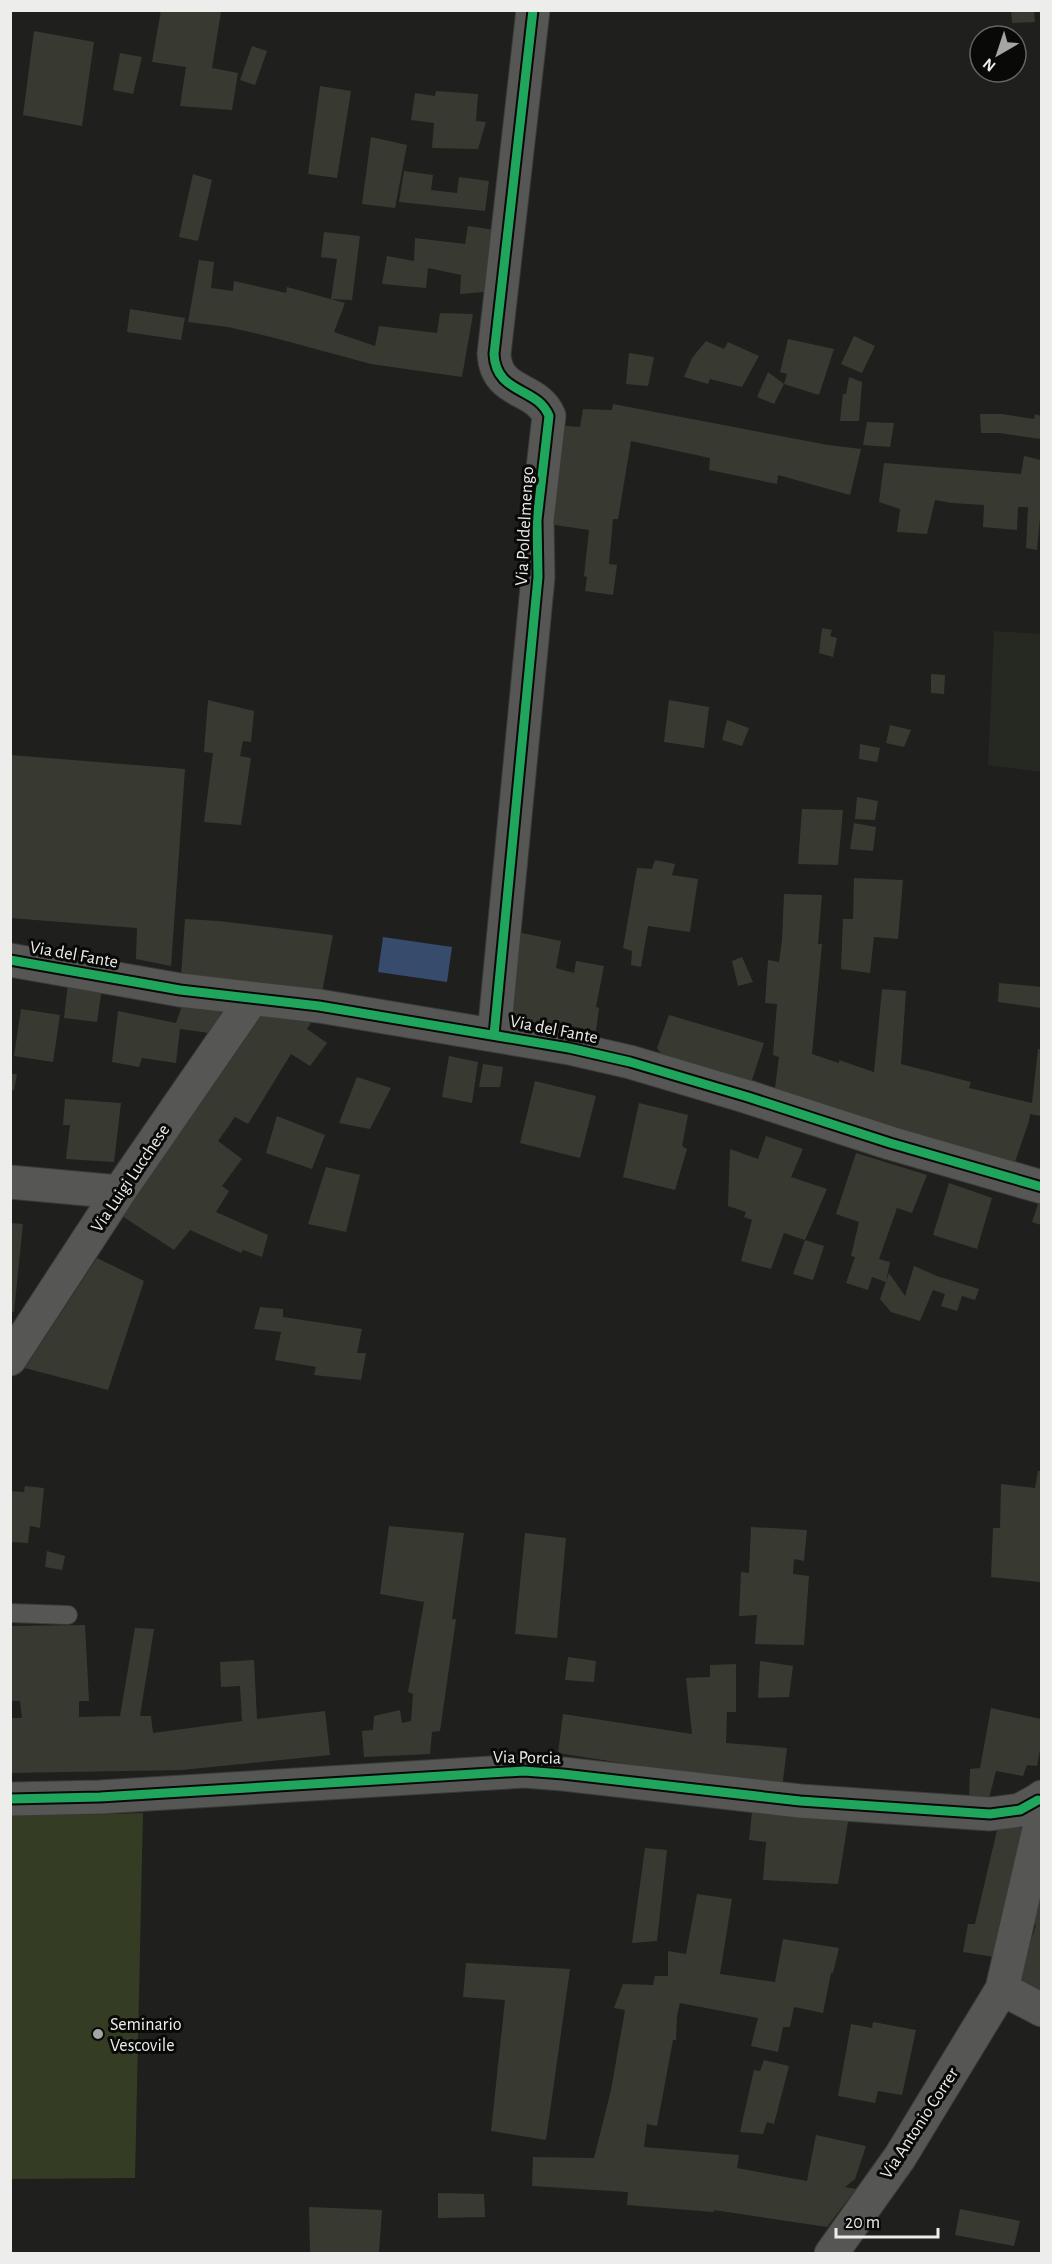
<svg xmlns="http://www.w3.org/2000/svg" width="1052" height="2264" viewBox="0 0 1052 2264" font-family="'Alegreya Sans',sans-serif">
  <rect width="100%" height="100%" fill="#1f1f1e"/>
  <!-- built -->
  <path fill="#262921" d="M994,631L1041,634V772L988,765Z"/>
  <!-- green -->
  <path fill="#343c24" d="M143,1813L135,2178L11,2179V1814L78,1815Z"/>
  <!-- water -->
  <path fill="#374b6d" d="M383,937L452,947L447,982L378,972Z"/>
  <!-- building -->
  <path fill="#383a31" d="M161,10L221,12L212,68L238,73L232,110L180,106L186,67L152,62Z
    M1011,10H1034L1035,22L1012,23Z
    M34,31L94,42L82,126L23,115Z
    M252,46L267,51L255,85L240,80Z
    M120,53L142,57L133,94L113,90Z
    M320,86L351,91L337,178L308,174Z
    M436,91L478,94L476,121L486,122L478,149L432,148L434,123L411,120L415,93L435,96Z
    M371,137L407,145L395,208L362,204Z
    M404,171L433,175L431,190L457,193L459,177L489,181L485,211L399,202Z
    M193,174L212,180L198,241L179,237Z
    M468,226L494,230L484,292L460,294L461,275L428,268L426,288L382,284L387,256L414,261L415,238L465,244Z
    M324,232L360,236L352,300L331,299L337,259L321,257Z
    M199,260L214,262L211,288L233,291L234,281L286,293L287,287L345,303L334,332L375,346L379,326L437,333L440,313L473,314L462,377L371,364L275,338L228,327L188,322Z
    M130,309L185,318L181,340L127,332Z
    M854,336L875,346L862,373L841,364Z
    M788,339L834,349L819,395L784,384L787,374L780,372Z
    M706,341L724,349L728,342L759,356L742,387L710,379L708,384L684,377L692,358Z
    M629,353L654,357L648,386L626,384Z
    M768,372L784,384L774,404L757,397Z
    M849,377L862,382L859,421H840L843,394H846Z
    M613,404L828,445L861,449L850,495L778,475L777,484L709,470L710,458L631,441L618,519H613L609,564L617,565L613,595L585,591L587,577L584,576L589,530L542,523L554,425L580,427L583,409L612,410Z
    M980,414H1002L1034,419L1035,414L1041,416V439L999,433H981Z
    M867,422L894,423L890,447L863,445Z
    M1024,456L1041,460V508L1037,550L1026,548L1028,507H1018L1017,530L983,527L984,505L952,503L935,500L927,534L897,532L900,509L879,502L884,463L1021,474Z
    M822,628L832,630L830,636L837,638L833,657L819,653Z
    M931,674L945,675L944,694L931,693Z
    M208,700L254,711L251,742L243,741L240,756L251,758L241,825L204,822L213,753L204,752Z
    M669,700L709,707L704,748L664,742Z
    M727,720L749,728L742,746L722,740Z
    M890,725L911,730L904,747L886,743Z
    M860,744L880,748L877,762L859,759Z
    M10,755L185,769L171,966L136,959L137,928L10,918Z
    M857,797L878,801L875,820L855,819Z
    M802,809L843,810L838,865L798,864Z
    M854,823L876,827L873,851L850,849Z
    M655,860L675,864L672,875L698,879L690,932L648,926L641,967L631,965L632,951L623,948L637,868L652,869Z
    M854,878L903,880L898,939L874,937L870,973L841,969L843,919H853Z
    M784,894L822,895L818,944H822L812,1054L839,1063V1060L874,1072L882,989L906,991L901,1064L971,1082L969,1088L1032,1103L1038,1049H1041V1116L1030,1114L1029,1121L1015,1162L891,1129L775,1088L779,1057L773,1055L777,1004L765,1003L768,960L779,962L782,940Z
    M185,919L219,921L333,935L322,992L181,977Z
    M517,932L561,941L556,968L574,973L576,961L604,966L596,1007L599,1008L596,1031L566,1025L564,1031L529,1021L497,1017Z
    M742,957L753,982L738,986L732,961Z
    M68,983L102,988L97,1022L64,1018Z
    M999,983L1041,987V1008L998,1002Z
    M183,1003L220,1010L221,1016L209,1033L180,1029L176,1063L142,1058L139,1067L112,1062L118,1011L176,1023Z
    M21,1009L60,1015L53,1062L14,1056Z
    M265,1011L311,1023L307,1029L327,1043L310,1066L291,1054L248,1124L235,1117L218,1141L242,1159L222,1186L229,1191L216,1212L268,1235L262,1257L243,1250L241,1253L190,1230L174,1250L122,1216Z
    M669,1015L764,1043L751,1083L666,1060L657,1048Z
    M449,1056L478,1062L472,1103L442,1097Z
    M483,1064L503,1067L500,1087H479Z
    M10,1074H17L14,1090H10Z
    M357,1077L391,1088L370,1129L339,1123Z
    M535,1081L596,1096L580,1158L520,1143Z
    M65,1099L121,1103L114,1162L66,1159L70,1125H63Z
    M639,1103L688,1115L682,1146L687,1149L675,1190L623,1177Z
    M277,1116L325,1135L312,1169L266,1153Z
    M766,1136L803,1149L791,1177L827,1189L805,1240L824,1246L813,1280L793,1274L805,1240L784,1233L771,1269L741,1261L752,1220L744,1217L746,1212L728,1206L730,1149L758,1159Z
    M856,1153L927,1175L912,1213L897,1208L879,1259L890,1262L886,1282L872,1277L868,1290L846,1283L855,1257L851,1256L859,1222L836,1214Z
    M326,1167L360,1175L346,1232L308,1224Z
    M949,1183L992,1198L977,1249L933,1235Z
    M1039,1201L1041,1202V1225L1032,1222Z
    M10,1223L23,1224L14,1312L10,1311Z
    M97,1258L144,1281L108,1390L25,1368Z
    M914,1266L937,1276L979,1289L975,1300L962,1296L957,1311L941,1306L945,1294L933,1290L920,1321L891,1312L880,1299L889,1273L905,1296Z
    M260,1307L283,1309V1317L362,1329L357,1353H366L361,1380L314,1375L316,1367L275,1360L281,1332L254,1329Z
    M1038,1471H1041V1582L991,1577L993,1528H1000L1001,1484L1035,1488Z
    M25,1486L44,1488L40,1528L30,1526L28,1543L10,1542V1491L24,1492Z
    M389,1526L464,1533L452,1619H456L440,1731L432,1732L430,1754L364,1757L362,1731L373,1730L374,1716L400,1710L402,1723L411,1721L413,1694L408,1692L424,1602L380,1594Z
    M751,1527L807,1530L804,1561L794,1559L793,1574L809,1576L804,1645L755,1644L757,1615L739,1616L741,1572L749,1573Z
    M525,1533L566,1538L557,1638L515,1634Z
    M47,1551L65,1556L62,1570L45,1567Z
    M85,1625L89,1701H79V1717L120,1716L135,1628L154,1629L140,1716H151L153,1733L242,1721L240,1686L221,1687L220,1662L254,1660L257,1719L325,1711L330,1755L182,1770L10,1773V1718H22L20,1701H10L12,1626Z
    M568,1657L596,1661L594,1682L565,1680Z
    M760,1661L793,1666L789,1697L758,1698Z
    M736,1664V1712H727L726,1743L787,1748L782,1788L558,1753L563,1714L692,1734L686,1678L710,1677V1665Z
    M991,1708L1041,1719V1745L1037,1766L1027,1765L1023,1776L996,1771L988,1802L969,1801L970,1769L980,1768Z
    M753,1803L849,1816L838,1884L763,1880L766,1842L749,1840Z
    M998,1826L1025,1828L1001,1958L963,1952L968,1924H975Z
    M645,1848L667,1850L657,1941L632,1943Z
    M1041,1893V1995L1018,1981L1036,1925L1032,1922Z
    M697,1894L732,1899L720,1974L775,1982L783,1939L839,1948L833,1973H831L823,2013L794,2007L790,2027H783L778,2052L751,2046L758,2018L680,2003L677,2016L676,2040H673L657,2126L647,2124L644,2147L739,2155L737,2168L807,2181L816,2135L866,2146L855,2179L845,2187L856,2189L827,2227L714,2210V2212L627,2205L628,2192L532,2186L533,2157L594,2158L611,2090L625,2010L614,2008L623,1984L653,1985L655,1976H668V1951L686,1954Z
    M466,1963L570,1969L546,2140L491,2131L505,2000L463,1997Z
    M873,2022L916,2030L902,2095L878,2091L875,2103L838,2096L851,2024L872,2028Z
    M764,2060L789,2066L774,2124L767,2122L763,2134L740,2132L754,2070L760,2071Z
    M438,2193L484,2194L485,2217L438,2218Z
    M309,2207L382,2210L379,2253H310Z
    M960,2209L1020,2221L1014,2246L955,2235Z"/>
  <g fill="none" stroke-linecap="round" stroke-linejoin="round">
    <defs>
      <path id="service" d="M10,1613L68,1615"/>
      <path id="minor" d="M10,960L180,990L319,1006L569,1048L630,1062L748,1097L890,1143L1042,1187
        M494,1035L538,577L537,520L549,416C537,386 496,395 494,354L533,10
        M10,1182L119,1192
        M10,1359L119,1192L252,999
        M10,1799L100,1797L524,1771L563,1774L800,1801L990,1814L1020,1810L1038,1800
        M1002,1989L1042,2010
        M831,2254L900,2157L1002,1989L1039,1829L1038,1800L1042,1797"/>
    </defs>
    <!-- service casing -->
    <use href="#service" stroke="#3a3a39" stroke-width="20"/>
    <!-- minor casing -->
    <use href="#minor" stroke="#3a3a39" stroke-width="35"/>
    <!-- service -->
    <use href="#service" stroke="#565655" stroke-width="18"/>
    <!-- minor -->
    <use href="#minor" stroke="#565655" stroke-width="33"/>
    <defs>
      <path id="cycleway" d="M10,960L180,990L319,1006L569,1048L630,1062L748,1097L890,1143L1042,1187
        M494,1035L538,577L537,520L549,416C537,386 496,395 494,354L533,10
        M10,1799L100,1797L524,1771L563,1774L800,1801L990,1814L1020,1810L1038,1800"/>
    </defs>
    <!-- cycleway casing -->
    <use href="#cycleway" stroke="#090a08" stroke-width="13"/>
    <!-- cycleway -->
    <use href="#cycleway" stroke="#20a55d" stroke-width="9"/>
  </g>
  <!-- markers -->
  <circle fill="#a5a6a4" stroke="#090a08" stroke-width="2" cx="98" cy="2034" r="6"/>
  <g text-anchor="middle" stroke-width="6" stroke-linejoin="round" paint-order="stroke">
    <!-- street labels -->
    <g font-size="18" fill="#edeeec" stroke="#090a08">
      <text transform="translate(524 526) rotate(-87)" y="6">Via Poldelmengo</text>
      <text transform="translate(74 954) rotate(10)" y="6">Via del Fante</text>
      <text transform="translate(554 1029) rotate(11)" y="6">Via del Fante</text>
      <text transform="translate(130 1178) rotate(-56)" y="6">Via Luigi Lucchese</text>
      <text transform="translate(527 1757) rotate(1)" y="6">Via Porcia</text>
      <text transform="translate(919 2123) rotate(-57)" y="6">Via Antonio Correr</text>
    </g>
    <!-- poi labels -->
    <g font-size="18" fill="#edeeec" stroke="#090a08" text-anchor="start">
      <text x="110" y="2030">Seminario<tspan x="110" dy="21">Vescovile</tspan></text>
    </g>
  </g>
  <!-- border -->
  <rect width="1052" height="2264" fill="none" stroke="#edeeec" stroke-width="24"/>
  <!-- north arrow -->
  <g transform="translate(998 54) rotate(219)"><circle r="28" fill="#090a08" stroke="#646563" stroke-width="1.5"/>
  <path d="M0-4.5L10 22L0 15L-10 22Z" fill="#a5a6a4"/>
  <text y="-9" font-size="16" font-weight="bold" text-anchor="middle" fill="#edeeec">N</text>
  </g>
  <!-- scale -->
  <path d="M836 2228v9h102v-9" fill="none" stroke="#edeeec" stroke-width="3"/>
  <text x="845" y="2228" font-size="18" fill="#edeeec" stroke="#090a08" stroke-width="4.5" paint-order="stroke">20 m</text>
</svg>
